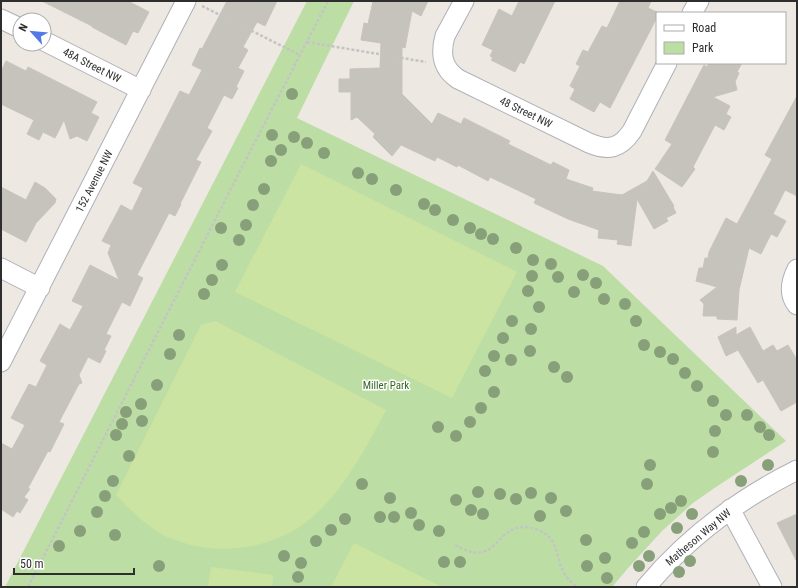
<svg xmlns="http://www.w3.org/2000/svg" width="798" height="588" viewBox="0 0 798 588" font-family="'Roboto Condensed',sans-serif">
  <rect width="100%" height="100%" fill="#ede8e2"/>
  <!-- green -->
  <path fill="#bcdea4" d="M307,1H354L297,118L603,266L786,441L713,489L693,503L662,531L629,567L612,587H5Z"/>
  <!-- pitch -->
  <path fill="#cce4a1" d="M301,164L517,272L452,398L235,292Z
    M215,321L386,410C367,446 348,482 319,511C286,545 229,557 184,543C179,541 172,539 167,537C147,526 131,511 116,495L201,325Z
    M354,543L442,587H331Z
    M211,567L273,575L272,587H208Z"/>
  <!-- building -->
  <path fill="#c6c3bd" stroke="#c9c3bb" d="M42,1H128L149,12L138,33L133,31L126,45L92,27V26Z
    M227,1H277L265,26L257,22L243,47L248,50L238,68L244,71L236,87L238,88L232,99L224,95L207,128L212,131L196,160L201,162L180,204H181L175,216L169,213L152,246L137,275L143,278L130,306L122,302L106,334L111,336L104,350L106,351L100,363L88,357L79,375L82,383L79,384L59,422L64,424L50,452L48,451L28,488L30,489L24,497L28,500L20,513L17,511L13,517L1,509V443L12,449L25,425L11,418L29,384L36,387L47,365L40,361L60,324L70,330L83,306L72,301L90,265L119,280L108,253L111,245L102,241L121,205L132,211L143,188L133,183L180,91L189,95L202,70L192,65L200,48L202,49Z
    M373,1H428L421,16L412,11L405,48L402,47V94L432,124L438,113L461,124L464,118L510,141L508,144L551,165L553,162L569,170L566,179L593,188L592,191L622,195L647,181L653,171L674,206L673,207L676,213L666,218L668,221L654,229L637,199L631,246L617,244L618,240L598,238L599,230L568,219L534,203L536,199L490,177L488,181L458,165L457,167L437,157L435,161L401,145L392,156L373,137L375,134L357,117L351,120V92H339V79H350V69L380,68L381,43L361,40L364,23L368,24Z
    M519,1H555L524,64L520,62L515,72L491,60L493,58L490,56L493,50L482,45L499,9L512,16Z
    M620,1H651L648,8L659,13H657V17L651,29L610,108L600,102L594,112L570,99L575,89L570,86L580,66L576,64L583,50L588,52L602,26L607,28Z
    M6,61L26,71L28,67L97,102L91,113L99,117L87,141L77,136L70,139L64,120L55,138L43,132L39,140L27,134L34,120L1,104V72Z
    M709,63H742L737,72L739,73L735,82L737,90L713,97L730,106L726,114L731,117L724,130L715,125L693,167L695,169L682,187L655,169L672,144L665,140L704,65L707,67Z
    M797,96V196L785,190L773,214L786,221L777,237L771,234L761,254L749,248L739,290L737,320L717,319V316H703L704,304L700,300L717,287L696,281L699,268H703L705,258H708L709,252L726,218L737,224L772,159L765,155Z
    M35,182L45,188L56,199L55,203L36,223L26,242L1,229V187L26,200Z
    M736,327V335L750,327L763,351L773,345L777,351L788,345L797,360V402L781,411L763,380L758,383L738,350L726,356L718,337Z
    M797,514V562L777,523Z"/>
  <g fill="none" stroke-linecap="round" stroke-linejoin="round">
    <defs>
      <path id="minor" d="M464,1L445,36C440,54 442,68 458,79L589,143C608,151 620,149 632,131L667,63
        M692,13L699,1
        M1,19L20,28
        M44,41L141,90
        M1,268L40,288
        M797,269C791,281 788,294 797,305
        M1,362L186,1
        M730,509L772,587
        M646,587C687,538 739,499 797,470"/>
    </defs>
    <!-- minor casing -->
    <use href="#minor" stroke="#aeb1b8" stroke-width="21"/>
    <!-- path -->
    <path stroke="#c4c4c4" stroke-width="2.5" stroke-dasharray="3 2" stroke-linecap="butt" d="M202,6L300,55
      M307,42L426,62
      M455,545C499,570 493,525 527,527C533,528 537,529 542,532C558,540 556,557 563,571C566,577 572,583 577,587
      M28,587L242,167L328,1"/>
    <!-- minor -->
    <use href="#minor" stroke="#fff" stroke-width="19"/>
  </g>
  <!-- trees -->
  <g fill="#88a079">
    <circle cx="292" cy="94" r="6"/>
    <circle cx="272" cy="135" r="6"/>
    <circle cx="294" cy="137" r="6"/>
    <circle cx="307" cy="143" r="6"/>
    <circle cx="281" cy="150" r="6"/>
    <circle cx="324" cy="153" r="6"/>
    <circle cx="271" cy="161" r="6"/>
    <circle cx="358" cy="173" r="6"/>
    <circle cx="372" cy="179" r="6"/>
    <circle cx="264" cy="189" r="6"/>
    <circle cx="396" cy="190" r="6"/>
    <circle cx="424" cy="204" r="6"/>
    <circle cx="253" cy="205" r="6"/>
    <circle cx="435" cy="210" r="6"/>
    <circle cx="453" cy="220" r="6"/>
    <circle cx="246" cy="225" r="6"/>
    <circle cx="221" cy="228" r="6"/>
    <circle cx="470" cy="228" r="6"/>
    <circle cx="481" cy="234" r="6"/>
    <circle cx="493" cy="239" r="6"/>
    <circle cx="239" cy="240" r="6"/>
    <circle cx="516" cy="248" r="6"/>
    <circle cx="533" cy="260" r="6"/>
    <circle cx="551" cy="264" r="6"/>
    <circle cx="222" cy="265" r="6"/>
    <circle cx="583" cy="275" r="6"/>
    <circle cx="532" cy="276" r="6"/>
    <circle cx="558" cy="277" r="6"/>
    <circle cx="212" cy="280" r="6"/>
    <circle cx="596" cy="283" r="6"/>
    <circle cx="528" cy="291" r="6"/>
    <circle cx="574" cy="292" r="6"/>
    <circle cx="204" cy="294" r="6"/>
    <circle cx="604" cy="299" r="6"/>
    <circle cx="625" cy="304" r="6"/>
    <circle cx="539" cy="307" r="6"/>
    <circle cx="512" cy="321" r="6"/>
    <circle cx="636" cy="321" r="6"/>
    <circle cx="531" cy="329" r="6"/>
    <circle cx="179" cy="335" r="6"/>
    <circle cx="503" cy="338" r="6"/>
    <circle cx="644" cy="345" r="6"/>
    <circle cx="530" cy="351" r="6"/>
    <circle cx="660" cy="352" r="6"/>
    <circle cx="170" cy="354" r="6"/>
    <circle cx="494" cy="356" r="6"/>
    <circle cx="673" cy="359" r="6"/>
    <circle cx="511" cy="360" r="6"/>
    <circle cx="554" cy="367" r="6"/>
    <circle cx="485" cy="371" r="6"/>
    <circle cx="685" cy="373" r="6"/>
    <circle cx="567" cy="377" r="6"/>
    <circle cx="157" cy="385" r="6"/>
    <circle cx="697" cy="386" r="6"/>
    <circle cx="494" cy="392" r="6"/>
    <circle cx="713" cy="401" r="6"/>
    <circle cx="141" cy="404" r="6"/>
    <circle cx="481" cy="408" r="6"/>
    <circle cx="126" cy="412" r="6"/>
    <circle cx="726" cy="415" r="6"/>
    <circle cx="747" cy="415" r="6"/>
    <circle cx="142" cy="421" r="6"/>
    <circle cx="470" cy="422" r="6"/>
    <circle cx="122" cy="424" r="6"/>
    <circle cx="438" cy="427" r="6"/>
    <circle cx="760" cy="427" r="6"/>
    <circle cx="715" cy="431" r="6"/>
    <circle cx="116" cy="435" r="6"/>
    <circle cx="769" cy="435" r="6"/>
    <circle cx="456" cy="436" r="6"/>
    <circle cx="713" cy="452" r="6"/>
    <circle cx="129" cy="456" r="6"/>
    <circle cx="650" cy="465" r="6"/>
    <circle cx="768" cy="465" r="6"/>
    <circle cx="113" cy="481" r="6"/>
    <circle cx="741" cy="481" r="6"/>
    <circle cx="362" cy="484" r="6"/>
    <circle cx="647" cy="484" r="6"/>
    <circle cx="478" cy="492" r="6"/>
    <circle cx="531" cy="493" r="6"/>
    <circle cx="500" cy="494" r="6"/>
    <circle cx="105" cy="496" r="6"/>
    <circle cx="390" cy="498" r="6"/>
    <circle cx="551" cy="498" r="6"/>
    <circle cx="516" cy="499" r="6"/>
    <circle cx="456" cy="500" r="6"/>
    <circle cx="681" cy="501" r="6"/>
    <circle cx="671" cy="508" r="6"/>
    <circle cx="471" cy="510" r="6"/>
    <circle cx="566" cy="511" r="6"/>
    <circle cx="97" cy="512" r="6"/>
    <circle cx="411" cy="513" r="6"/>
    <circle cx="483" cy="514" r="6"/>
    <circle cx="660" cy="514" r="6"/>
    <circle cx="692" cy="514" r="6"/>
    <circle cx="540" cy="516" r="6"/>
    <circle cx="380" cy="517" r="6"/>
    <circle cx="394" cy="517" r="6"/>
    <circle cx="345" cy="519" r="6"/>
    <circle cx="419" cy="525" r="6"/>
    <circle cx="677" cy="528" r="6"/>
    <circle cx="331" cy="530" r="6"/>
    <circle cx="80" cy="531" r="6"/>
    <circle cx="439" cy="531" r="6"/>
    <circle cx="644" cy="532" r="6"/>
    <circle cx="115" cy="535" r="6"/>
    <circle cx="586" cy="540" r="6"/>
    <circle cx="316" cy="541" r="6"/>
    <circle cx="632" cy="543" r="6"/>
    <circle cx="59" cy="546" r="6"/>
    <circle cx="284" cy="556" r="6"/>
    <circle cx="649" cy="556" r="6"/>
    <circle cx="605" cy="558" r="6"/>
    <circle cx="690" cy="561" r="6"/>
    <circle cx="444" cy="562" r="6"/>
    <circle cx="460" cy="562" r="6"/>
    <circle cx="301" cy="563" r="6"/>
    <circle cx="159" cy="566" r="6"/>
    <circle cx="587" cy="566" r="6"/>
    <circle cx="639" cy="566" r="6"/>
    <circle cx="679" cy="572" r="6"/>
    <circle cx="298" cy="577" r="6"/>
    <circle cx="607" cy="578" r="6"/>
  </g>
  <g text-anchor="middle" stroke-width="3" stroke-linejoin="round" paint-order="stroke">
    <!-- street labels -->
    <g font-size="11" fill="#2e2e2e" stroke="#fff">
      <text transform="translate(92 65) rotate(27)" y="4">48A Street NW</text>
      <text transform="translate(526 112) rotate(26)" y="4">48 Street NW</text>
      <text transform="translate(94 181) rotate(-63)" y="4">152 Avenue NW</text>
      <text transform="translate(698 537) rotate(-40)" y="4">Matheson Way NW</text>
    </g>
    <!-- park labels -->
    <g font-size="11" fill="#356623" stroke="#fff">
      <text x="386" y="389">Miller Park</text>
    </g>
  </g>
  <!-- border -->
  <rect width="798" height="588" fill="none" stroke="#2e2e2e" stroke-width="4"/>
  <!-- legend -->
  <rect x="656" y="12" width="130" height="52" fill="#ffffff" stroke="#ababab"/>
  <rect x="664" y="25" width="20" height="6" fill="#ffffff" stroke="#ababab"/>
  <text x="692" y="32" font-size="12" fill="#2e2e2e">Road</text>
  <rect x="664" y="42" width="20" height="12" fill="#bcdea4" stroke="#ababab"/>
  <text x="692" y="52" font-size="12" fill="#2e2e2e">Park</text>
  <!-- north arrow -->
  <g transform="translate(32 32) rotate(297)"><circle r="19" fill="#ffffff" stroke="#ababab"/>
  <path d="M0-3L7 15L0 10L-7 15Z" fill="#5379e9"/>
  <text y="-6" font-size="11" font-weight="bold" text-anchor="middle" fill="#2e2e2e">N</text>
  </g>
  <!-- scale -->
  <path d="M14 568v6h120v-6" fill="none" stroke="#2e2e2e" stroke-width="2"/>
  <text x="20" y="568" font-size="12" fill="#2e2e2e" stroke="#ffffff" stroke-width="3" paint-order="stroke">50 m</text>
</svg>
